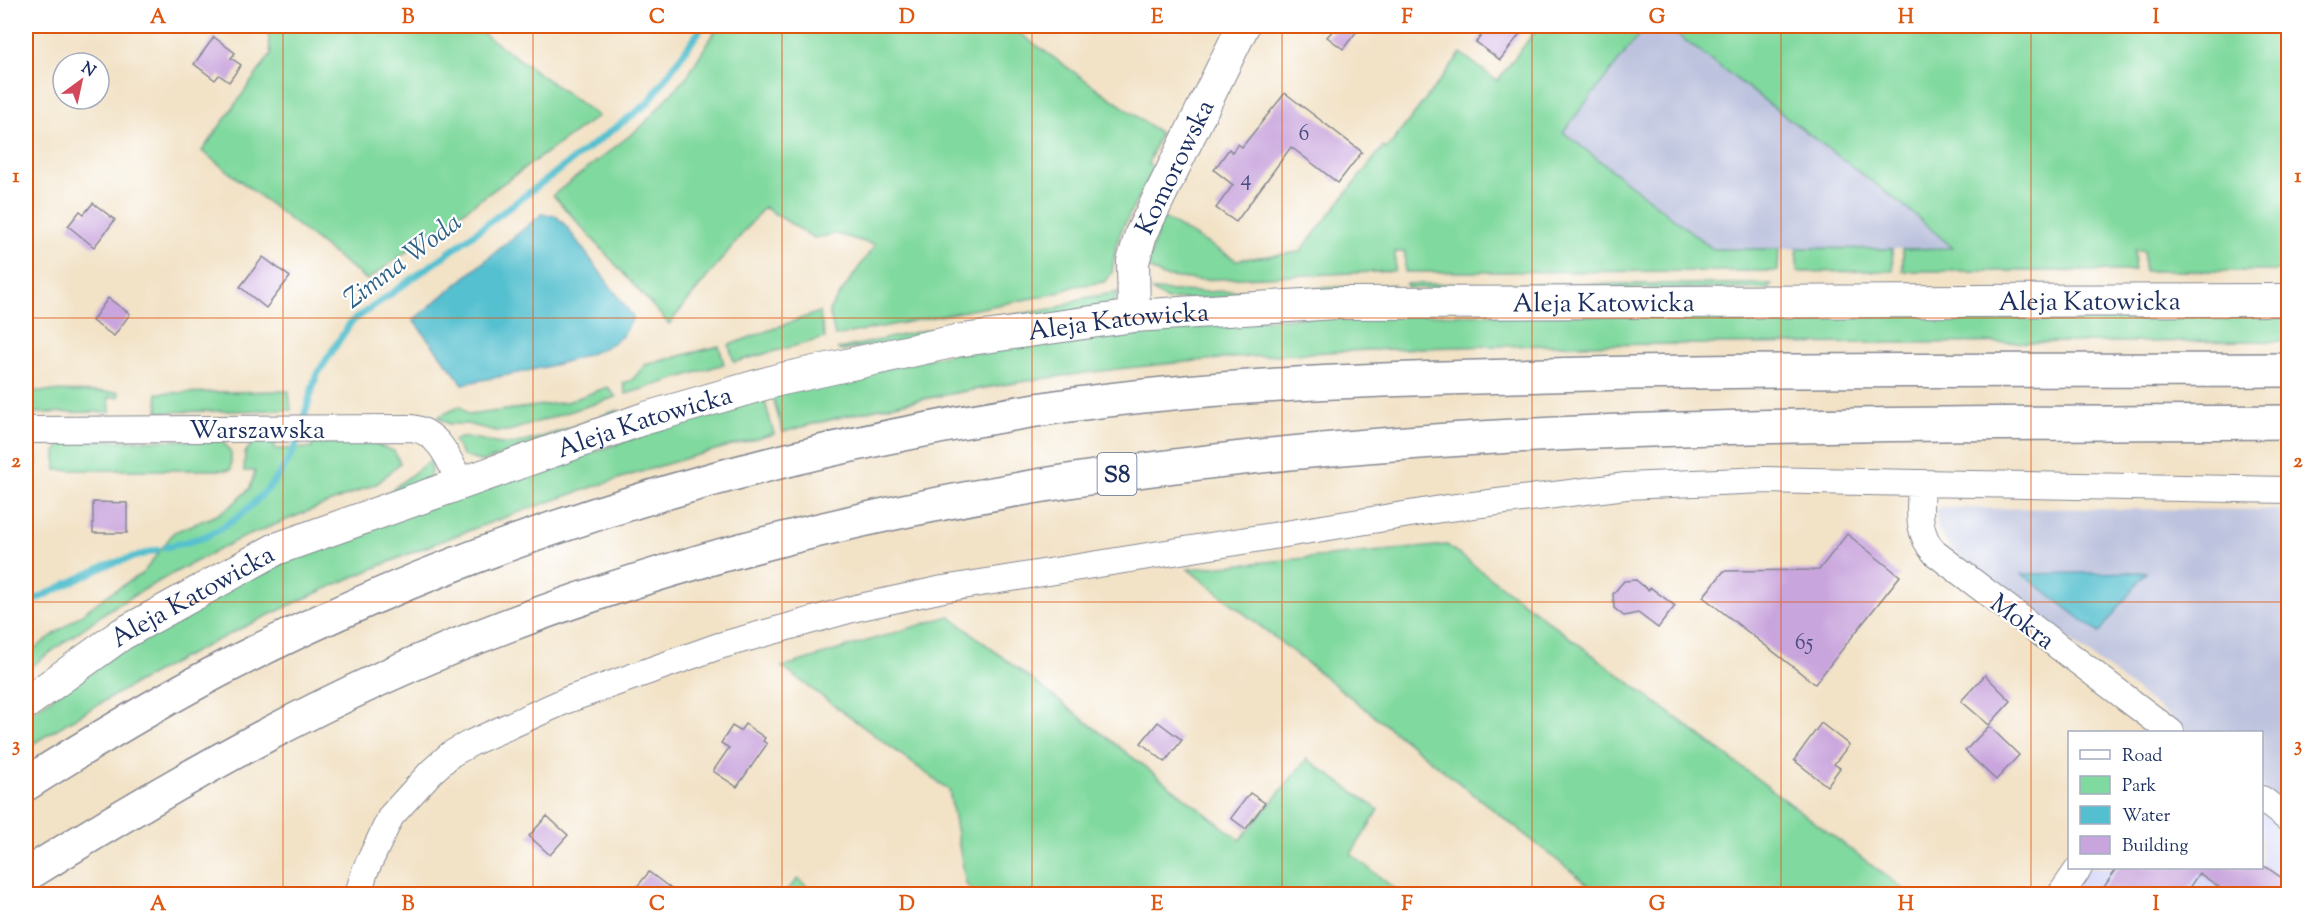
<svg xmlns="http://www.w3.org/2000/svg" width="2314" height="920" viewBox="0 0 2314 920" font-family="'Sorts Mill Goudy',serif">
  <rect width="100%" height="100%" fill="#fff"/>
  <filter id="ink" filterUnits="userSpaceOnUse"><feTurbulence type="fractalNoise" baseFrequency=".0167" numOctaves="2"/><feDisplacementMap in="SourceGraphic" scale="12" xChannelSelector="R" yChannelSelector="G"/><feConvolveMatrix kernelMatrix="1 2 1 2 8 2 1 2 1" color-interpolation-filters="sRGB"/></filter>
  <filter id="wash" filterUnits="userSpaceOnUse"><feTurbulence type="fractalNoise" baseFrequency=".008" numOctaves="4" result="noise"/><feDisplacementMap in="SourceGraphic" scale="24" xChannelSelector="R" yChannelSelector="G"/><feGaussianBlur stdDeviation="1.35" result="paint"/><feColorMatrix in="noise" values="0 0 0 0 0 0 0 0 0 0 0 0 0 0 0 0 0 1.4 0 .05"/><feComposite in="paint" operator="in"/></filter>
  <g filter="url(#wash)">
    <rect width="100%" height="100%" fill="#f2e2c6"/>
    <!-- built -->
    <path fill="#d5d8f9" d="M2262,806L2288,826V894H2070L2088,868H2262Z"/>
    <!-- industrial -->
    <path fill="#bdc3de" d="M1646,26H1666L1903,205L1953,249H1713L1563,132Z
      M1936,508L2288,510V809L2262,788V732H2190L1949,547L1937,527Z"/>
    <!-- green -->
    <path fill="#80d99e" stroke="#4e847e" stroke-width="1.5" d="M267,26H473L598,116L367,280L202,151L271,54Z
      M718,26H1009L1160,133L1148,164L1154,168L1122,229L1116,245L1112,273L1104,282L1075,286L1054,294L835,336L829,310L875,245L837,234L814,238L764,207L669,324L553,195L642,126L688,75Z
      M1539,26H1646L1563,132L1713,249H1779L1778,271L1405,272V252H1395V271L1197,280L1162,276L1151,269H1146L1162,217L1236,260L1300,252L1383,147L1387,149L1461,53L1497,81Z
      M1666,26H2288V271H2144V250H2135L2134,271H1903V249L1953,248L1903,205Z
      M1797,248L1892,249L1893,271L1797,272Z
      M1406,284H1772L1768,289L1408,288Z
      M1394,285L1392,289L1167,300L1152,290L1202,292Z
      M1119,292L1111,306L841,351L838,349L935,328L1057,308L1079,299Z
      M819,312L825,338L734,362L729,345Z
      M2288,312V341C2096,342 1903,343 1711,344C1401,345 1083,349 783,432L772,395L962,351L1111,330L1336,315Z
      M719,346L724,364L626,394L623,383L632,380L645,365Z
      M608,387L616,397L509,431H496L467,424H449L438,417L460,406L468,415L567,402Z
      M26,391L119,392V397H109L110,412L26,413Z
      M289,391L291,410L158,412L157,393Z
      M763,395L774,434C511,503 256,603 26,748V716L150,631L236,582L360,530Z
      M618,410L617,413L483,462L463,456L454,441C468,431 491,446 508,444C539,442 587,420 618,410Z
      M222,440L231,453V470H56V452L64,441Z
      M267,440L275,442V449L312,448V442L366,441L394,451L400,463L378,483L237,540L168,576L110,609L26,670V655L109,594L143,573L174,532L217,515L232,505L250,488L255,471H244L245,453L254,441Z
      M26,441L36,452L37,465H33V470H26Z
      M432,459L430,478L383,495L389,492Z
      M1447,545L1910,894H1600L1188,569Z
      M949,616L1240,840L1307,759L1379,810L1351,854L1401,894H974L966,884L949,790L782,667Z
      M798,879L817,894H783Z"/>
    <!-- water -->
    <path fill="#54c0cf" stroke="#387896" stroke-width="1.5" d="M542,214L556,216L566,226L633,317C630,323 626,332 621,337C588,364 506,374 463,384L413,320Z
      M2146,572L2099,633L2022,574Z"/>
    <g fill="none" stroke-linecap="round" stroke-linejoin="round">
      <!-- stream -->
      <path stroke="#54c0cf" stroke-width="7" d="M302,424L316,376L351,322L447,254L647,104L703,26
        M166,547C180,543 197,541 211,534C247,515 288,475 299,435
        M26,604L107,565L157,550"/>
    </g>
    <g id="blocks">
      <!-- building -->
      <path fill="#c9a5dd" d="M1337,26H1361L1343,49L1327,37Z
        M1489,26H1526L1500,60L1476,42Z
        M214,37L235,53L231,58L241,65L229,82L219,75L215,80L194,64Z
        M1285,93L1362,152L1338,183L1291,147L1236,222L1216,208L1233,185L1214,170L1229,149L1232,152L1238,144L1242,147Z
        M93,203L115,220L94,247L68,226L80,211L84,214Z
        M263,257L290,277L266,308L240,287Z
        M108,298L130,314L114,336L92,321Z
        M93,502L127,503V533H93Z
        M1847,534L1900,576L1815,684L1703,597L1724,571L1819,570Z
        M1636,580L1648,590L1651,588L1675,606L1658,628L1638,613L1624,616L1614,608L1613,594L1624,581Z
        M1985,675L2011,701L1989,725L1961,701Z
        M1158,722L1182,740L1165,762L1141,743Z
        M1821,723L1849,745L1834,764L1840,768L1827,786L1794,760Z
        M745,724L765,738L763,741L767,744L737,787L713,771L729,748L721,743L732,726L740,731Z
        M1989,726L2019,755L1996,780L1965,751Z
        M1250,793L1265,803L1246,829L1231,818Z
        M547,816L568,835L550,855L529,836Z
        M2118,867H2266L2289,883V894H2229L2199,873L2185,894H2099Z
        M649,872L678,894H631Z"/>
    </g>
  </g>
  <g filter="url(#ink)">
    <use href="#blocks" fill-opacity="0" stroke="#868892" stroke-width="1.5"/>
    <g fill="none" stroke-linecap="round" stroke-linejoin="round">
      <defs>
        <path id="minor" d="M26,430L412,428C439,432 449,459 460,482
          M1921,484C1920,509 1916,533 1935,553L2171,732
          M2262,799L2288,819
          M358,894L365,871L391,816L431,772L451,754L471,743L567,700L719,646L856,608L943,589L1441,509L1626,486L1764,480L2288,490
          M2061,894L2079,868"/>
        <g id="tertiary">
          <path id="s1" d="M1134,316L1133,262L1141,234L1243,26"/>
          <path id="s2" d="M26,703L122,634L276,549L646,418L778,380L956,341L1134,316L1335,303L2288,300"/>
        </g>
        <path id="motorway" d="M26,784C89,744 152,706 218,671C479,536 765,451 1056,407C1206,385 1360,380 1513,376C1771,368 2030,371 2288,370
          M26,875C182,778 334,691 506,626C1075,410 1691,426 2288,422"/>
      </defs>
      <!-- minor casing -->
      <use href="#minor" stroke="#868892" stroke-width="28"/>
      <!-- tertiary casing -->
      <use href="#tertiary" stroke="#868892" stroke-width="34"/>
      <!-- motorway casing -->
      <use href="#motorway" stroke="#868892" stroke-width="36"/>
      <!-- minor -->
      <use href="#minor" stroke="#fff" stroke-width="26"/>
      <!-- tertiary -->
      <use href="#tertiary" stroke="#fff" stroke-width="32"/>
      <!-- motorway -->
      <use href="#motorway" stroke="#fff" stroke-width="33"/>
    </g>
  </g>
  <!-- grid -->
  <path fill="none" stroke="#de5710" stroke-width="1.5" stroke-opacity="0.55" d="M283,26V894M533,26V894M782,26V894M1032,26V894M1282,26V894M1532,26V894M1781,26V894M2031,26V894M26,318H2288M26,602H2288"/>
  <g text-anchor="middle" stroke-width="4.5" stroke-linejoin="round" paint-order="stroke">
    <!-- number labels -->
    <g font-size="22" fill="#464c7e">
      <text x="1304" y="140">6</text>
      <text x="1246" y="185">4</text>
      <text x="1804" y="649">65</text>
    </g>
    <!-- shield labels -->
    <rect fill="#fff" stroke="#5f6d8e" stroke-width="1.5" x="1097.5" y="453" width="39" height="42" rx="4.5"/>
    <g font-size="24" font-weight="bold" fill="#1b2f5e">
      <text x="1117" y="482">S8</text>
    </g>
    <!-- street labels -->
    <g font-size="26" fill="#1b2f5e" stroke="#fff">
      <text dy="9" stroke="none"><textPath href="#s1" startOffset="158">Komorowska</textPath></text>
      <text dy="9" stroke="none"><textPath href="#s2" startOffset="1656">Aleja Katowicka</textPath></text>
      <text dy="9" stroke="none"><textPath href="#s2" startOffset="2142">Aleja Katowicka</textPath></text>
      <text dy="9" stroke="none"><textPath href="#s2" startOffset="1170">Aleja Katowicka</textPath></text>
      <text dy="9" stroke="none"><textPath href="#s2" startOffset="684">Aleja Katowicka</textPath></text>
      <text x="257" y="438">Warszawska</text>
      <text dy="9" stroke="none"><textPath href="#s2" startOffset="198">Aleja Katowicka</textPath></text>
      <text transform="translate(2023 621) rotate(37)" y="9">Mokra</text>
    </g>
    <!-- water labels -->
    <g font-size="27" font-style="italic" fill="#2f6286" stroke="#fff">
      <text transform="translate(402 260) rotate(-37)" y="9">Zimna Woda</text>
    </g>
  </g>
  <!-- margin -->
  <rect width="2314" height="920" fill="none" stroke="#fff" stroke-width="66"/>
  <!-- legend -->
  <rect x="2068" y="731" width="195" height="138" fill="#ffffff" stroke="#a4acbf" stroke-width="1.5"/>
  <rect x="2080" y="750" width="30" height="9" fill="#ffffff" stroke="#a4acbf" stroke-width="1.5"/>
  <text x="2122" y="761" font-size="18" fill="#1b2f5e">Road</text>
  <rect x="2080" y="776" width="30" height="18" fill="#80d99e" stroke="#a4acbf" stroke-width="1.5"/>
  <text x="2122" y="791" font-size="18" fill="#1b2f5e">Park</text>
  <rect x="2080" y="806" width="30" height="18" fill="#54c0cf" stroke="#a4acbf" stroke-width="1.5"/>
  <text x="2122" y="821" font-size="18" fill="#1b2f5e">Water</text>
  <rect x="2080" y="836" width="30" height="18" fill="#c9a5dd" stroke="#a4acbf" stroke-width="1.5"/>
  <text x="2122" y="851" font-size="18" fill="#1b2f5e">Building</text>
  <!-- north arrow -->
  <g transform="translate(81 81) rotate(33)"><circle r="28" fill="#ffffff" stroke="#a4acbf" stroke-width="1.5"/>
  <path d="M0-4.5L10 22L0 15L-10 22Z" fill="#d1495b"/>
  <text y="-9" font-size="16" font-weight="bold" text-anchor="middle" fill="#1b2f5e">N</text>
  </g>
  <rect x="33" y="33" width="2248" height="854" fill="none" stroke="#de5710" stroke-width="2"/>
  <g font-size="20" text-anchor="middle" font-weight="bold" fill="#de5710">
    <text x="158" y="23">A</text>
    <text x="408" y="23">B</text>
    <text x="657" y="23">C</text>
    <text x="907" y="23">D</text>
    <text x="1157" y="23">E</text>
    <text x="1407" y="23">F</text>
    <text x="1657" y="23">G</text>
    <text x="1906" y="23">H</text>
    <text x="2156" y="23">I</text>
    <text x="16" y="182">1</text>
    <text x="2298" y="182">1</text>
    <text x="16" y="467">2</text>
    <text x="2298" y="467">2</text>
    <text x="16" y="751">3</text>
    <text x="2298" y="751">3</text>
    <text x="158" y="910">A</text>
    <text x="408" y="910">B</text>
    <text x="657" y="910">C</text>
    <text x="907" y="910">D</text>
    <text x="1157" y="910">E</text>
    <text x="1407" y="910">F</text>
    <text x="1657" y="910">G</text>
    <text x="1906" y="910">H</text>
    <text x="2156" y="910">I</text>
  </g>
</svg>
